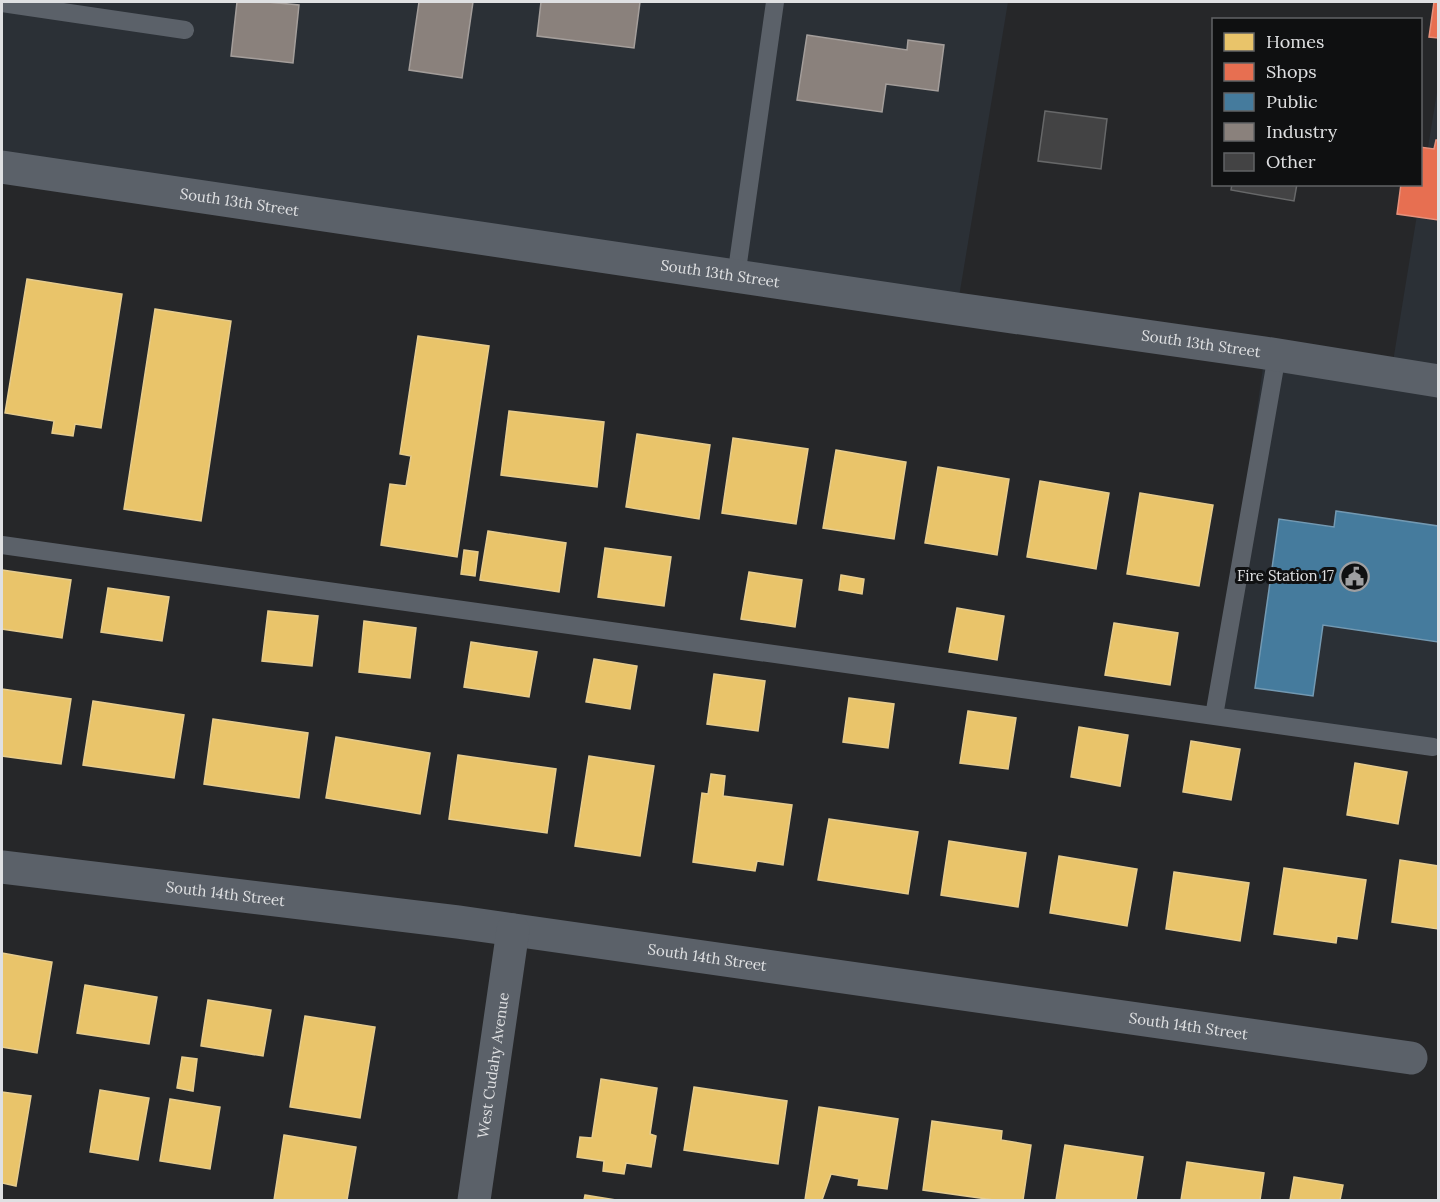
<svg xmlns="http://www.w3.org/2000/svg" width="1440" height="1202" viewBox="0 0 1440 1202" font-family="Lora,serif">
  <rect width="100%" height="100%" fill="#262729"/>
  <!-- built -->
  <path fill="#2b3036" d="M2,2H1008L957,309L2,167Z
    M1438,86V748L1214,716L1265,353L1391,374Z"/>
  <!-- homes -->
  <path fill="#e9c46a" stroke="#e6cc8e" stroke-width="1.5" d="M27,279L122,294L101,428L75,424L73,436L52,433L54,421L5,413Z
    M155,309L231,321L201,521L124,509Z
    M418,336L489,346L457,557L381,545L390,484L406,486L411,456L400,454Z
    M509,411L604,422L597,487L501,475Z
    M637,434L710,445L699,519L626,507Z
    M733,438L808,449L796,524L722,513Z
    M836,450L906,462L894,539L823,528Z
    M938,467L1009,479L997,555L925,543Z
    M1040,481L1109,493L1096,569L1027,557Z
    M1140,493L1213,505L1199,586L1127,574Z
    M488,531L566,543L559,592L480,580Z
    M605,548L671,557L664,606L598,597Z
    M464,550L478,552L475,576L461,574Z
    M2,570L71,580L62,638L2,629Z
    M749,572L802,580L795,627L741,619Z
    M841,575L864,579L862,594L839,590Z
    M108,588L169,597L162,641L101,632Z
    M957,608L1004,616L997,660L949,652Z
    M268,611L318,616L312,666L262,661Z
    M364,621L416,628L410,678L359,672Z
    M1114,623L1178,633L1170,685L1105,675Z
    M471,642L537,652L529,697L464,687Z
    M594,659L637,666L630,709L586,702Z
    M714,674L765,681L758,731L707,724Z
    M2,689L71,699L61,764L2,756Z
    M849,698L894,704L888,748L843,742Z
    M93,701L184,715L174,778L83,765Z
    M968,711L1016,718L1008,769L960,763Z
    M213,719L308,733L299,798L204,784Z
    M1079,727L1128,735L1120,786L1071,777Z
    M336,737L430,753L420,814L326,798Z
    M1191,741L1240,749L1231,800L1183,792Z
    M458,755L556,769L547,833L449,819Z
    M589,756L654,766L640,856L575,846Z
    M1355,763L1407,772L1398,824L1347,815Z
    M711,774L725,776L723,796L792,805L783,865L757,861L755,871L693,862L702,793L708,794Z
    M829,819L918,832L908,894L818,880Z
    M949,841L1026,853L1018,907L941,895Z
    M1059,856L1137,869L1127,926L1050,913Z
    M1400,860L1438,866V929L1392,922Z
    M1284,868L1366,880L1357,939L1337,936L1336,943L1274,934Z
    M1174,872L1249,883L1240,941L1166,929Z
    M2,953L52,962L37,1053L2,1047Z
    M85,985L157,997L149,1044L77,1033Z
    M208,1000L271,1010L263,1056L201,1046Z
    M305,1016L375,1027L360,1118L290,1107Z
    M182,1057L197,1059L193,1091L177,1088Z
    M601,1079L657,1088L650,1134L656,1136L651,1167L626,1163L624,1174L603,1171L604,1161L577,1157L580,1137L592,1138Z
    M694,1087L787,1101L778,1164L684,1150Z
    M100,1090L149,1098L138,1160L90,1152Z
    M2,1092L31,1096L16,1186L2,1183Z
    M170,1099L220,1107L210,1169L160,1161Z
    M819,1107L898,1119L887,1189L858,1185L859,1179L831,1174L822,1200H805Z
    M932,1121L1002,1131L1001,1140L1031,1145L1023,1200H994L923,1190Z
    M284,1135L356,1147L347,1200H274Z
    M1065,1145L1143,1157L1136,1200H1056Z
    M1187,1162L1264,1173L1260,1200H1181Z
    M1294,1177L1343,1185L1340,1200H1290Z
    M585,1195L616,1200H584Z"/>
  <!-- shops -->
  <path fill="#e76f51" stroke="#e5917c" stroke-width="1.5" d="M1434,2H1438V38L1429,37Z
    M1436,140H1438V220L1397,214L1401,184H1420V147L1434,149Z"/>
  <!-- public -->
  <path fill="#457b9d" stroke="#7399b2" stroke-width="1.5" d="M1336,511L1438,526V642L1323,625L1313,696L1255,688L1279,519L1334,527Z"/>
  <!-- industry -->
  <path fill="#8a817c" stroke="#a49e9b" stroke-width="1.5" d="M237,2H268L299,5L293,63L231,56Z
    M419,2H473L462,78L409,70Z
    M541,2H640L634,48L537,36Z
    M807,35L907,50L908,40L944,45L938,91L886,84L882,112L797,100Z"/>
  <!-- building -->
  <path fill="#434344" stroke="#676869" stroke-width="1.5" d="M1045,111L1107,119L1101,169L1038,161Z
    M1232,184H1297L1294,201L1231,190Z"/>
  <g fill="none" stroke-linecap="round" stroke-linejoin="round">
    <!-- service -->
    <path stroke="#5b6169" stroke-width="18" d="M2,3L185,30
      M736,277L775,2
      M2,545L1433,747
      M1214,716L1277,355"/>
    <!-- minor -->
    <g stroke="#5b6169" stroke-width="33">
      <path id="s1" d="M2,867L458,922L1411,1058"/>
      <path id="s2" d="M474,1200L513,930"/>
    </g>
    <!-- tertiary -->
    <path stroke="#5b6169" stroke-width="33" id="s3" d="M2,167L957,309L1265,353L1438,381"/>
  </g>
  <!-- icons -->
  <defs>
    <symbol id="civic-ring" viewBox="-11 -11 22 22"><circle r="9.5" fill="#0f1011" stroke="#9e9fa1" stroke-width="1.5"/><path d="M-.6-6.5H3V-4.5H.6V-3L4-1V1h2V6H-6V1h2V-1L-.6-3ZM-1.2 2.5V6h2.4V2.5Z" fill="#9e9fa1"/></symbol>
  </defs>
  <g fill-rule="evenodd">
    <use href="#civic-ring" x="1338" y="560" width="33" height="33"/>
  </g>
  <g text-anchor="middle" stroke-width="6" stroke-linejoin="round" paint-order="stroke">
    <!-- street labels -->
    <g font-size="15" fill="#dfe0e2" stroke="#0f1011">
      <text dy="5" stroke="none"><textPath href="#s3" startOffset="240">South 13th Street</textPath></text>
      <text dy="5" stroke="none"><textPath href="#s3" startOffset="726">South 13th Street</textPath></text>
      <text dy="5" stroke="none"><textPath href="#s3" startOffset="1212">South 13th Street</textPath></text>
      <text dy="5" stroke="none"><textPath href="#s1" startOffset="225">South 14th Street</textPath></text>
      <text dy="5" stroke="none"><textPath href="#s1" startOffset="711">South 14th Street</textPath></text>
      <text dy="5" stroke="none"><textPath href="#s1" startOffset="1197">South 14th Street</textPath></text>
      <text dy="5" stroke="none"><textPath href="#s2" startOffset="136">West Cudahy Avenue</textPath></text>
    </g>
    <!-- poi labels -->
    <g font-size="15" fill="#dfe0e2" stroke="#0f1011" text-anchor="end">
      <text x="1334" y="581">Fire Station 17</text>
    </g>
  </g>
  <!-- border -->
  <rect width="1440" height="1202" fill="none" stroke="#dfe0e2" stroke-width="6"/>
  <!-- legend -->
  <rect x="1212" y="18" width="210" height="168" fill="#0f1011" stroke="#626365" stroke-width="1.5"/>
  <rect x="1224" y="33" width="30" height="18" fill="#e9c46a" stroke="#626365" stroke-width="1.5"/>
  <text x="1266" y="48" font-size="18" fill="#dfe0e2">Homes</text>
  <rect x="1224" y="63" width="30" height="18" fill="#e76f51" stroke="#626365" stroke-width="1.5"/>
  <text x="1266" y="78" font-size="18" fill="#dfe0e2">Shops</text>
  <rect x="1224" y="93" width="30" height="18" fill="#457b9d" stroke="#626365" stroke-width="1.5"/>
  <text x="1266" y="108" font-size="18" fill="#dfe0e2">Public</text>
  <rect x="1224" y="123" width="30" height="18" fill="#8a817c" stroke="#626365" stroke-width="1.5"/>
  <text x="1266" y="138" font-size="18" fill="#dfe0e2">Industry</text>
  <rect x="1224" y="153" width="30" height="18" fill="#434344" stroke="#626365" stroke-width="1.5"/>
  <text x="1266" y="168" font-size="18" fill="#dfe0e2">Other</text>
</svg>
